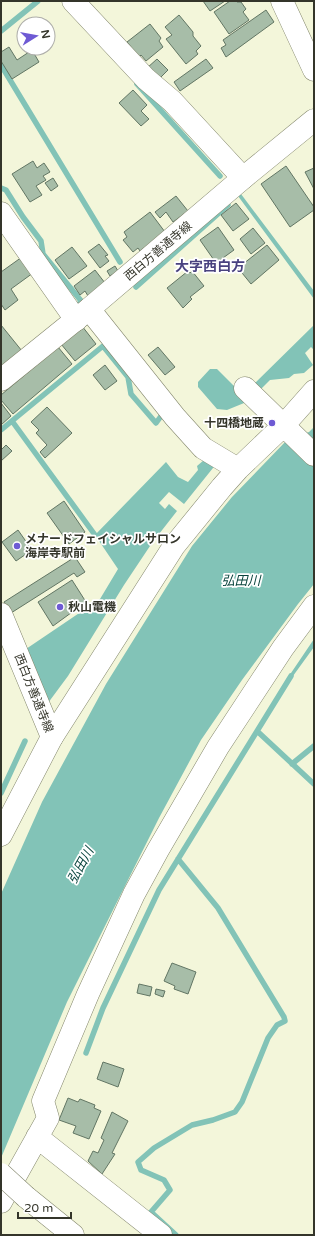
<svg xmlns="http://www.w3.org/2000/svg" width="315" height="1236" viewBox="0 0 315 1236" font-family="'Varela Round','Noto Sans JP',sans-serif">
  <rect width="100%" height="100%" fill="#f3f6da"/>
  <!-- water -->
  <path fill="#82c3b7" d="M241,194L314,291V299L238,196Z
    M314,325V350L311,347L305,353L313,365L304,373L294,374L289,378L270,380L249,401L227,410L217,409L198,387V382L210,369H217L241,393L254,384Z
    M314,427V584L298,604L242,680L201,740L159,818L67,1002L1,1158V894L42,802L106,684L192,546L232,497L287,440L309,432Z
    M204,460L217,463L184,504L169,492L159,503L165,509L169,504L177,511L152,543L124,585L68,676L48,703L26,649L100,599L118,569L95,535L166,462L178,477L188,482L198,470L197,466Z
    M314,639V647L293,676H291V673Z"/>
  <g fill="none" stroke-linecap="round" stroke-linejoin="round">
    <!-- stream -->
    <path stroke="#82c3b7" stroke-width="5.5" d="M1,31L38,1
      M1,65L120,262
      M137,84L220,176
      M1,188L6,190L23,217L41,241L43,254L82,302L77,305
      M136,287L228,205
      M12,421L95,535
      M1,430L103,346L128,377L131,394L156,423L164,412
      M257,731L314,784
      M292,764L314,746
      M1,793L25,741
      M86,1053L103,1008L159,890L291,676
      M176,1235L151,1212L170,1190L164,1180L141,1170L138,1162L154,1148L192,1125L213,1120L235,1112L242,1102L268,1038L277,1025L285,1021L284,1017L218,908L178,859"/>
  </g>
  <!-- building -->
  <path fill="#a7bda8" stroke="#627664" d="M203,1H225L210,11Z
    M230,1H236L237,2H241L246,9L243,12L249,20L229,34L214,12Z
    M266,10L274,22L226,57L221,48L226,45L223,40Z
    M179,15L193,32V36L201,46L196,51L198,54L186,64L166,39L172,35L165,27Z
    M150,24L161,38L159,41L163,47L146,61L141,55L139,57L127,42Z
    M9,47L17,60L32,50L39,62L12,79L1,61V52Z
    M157,59L168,70L158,80L147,68Z
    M206,59L213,68L180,91L174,82Z
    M133,90L147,105L141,111L149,119L141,126L119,103Z
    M33,161L37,168L44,163L50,172L43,176L46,180L36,186L42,195L30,202L12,174Z
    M286,166L314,207V210L290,227L261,184Z
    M314,168V189L305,172Z
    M53,178L58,186L51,191L45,183Z
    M176,196L188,211L173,222L166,212L160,218L155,212Z
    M236,203L249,219L233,231L221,215Z
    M150,212L165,232L140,251L138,248L133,252L123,240L127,237L124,232Z
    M218,227L234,250L216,263L200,240Z
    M253,228L265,243L251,254L240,239Z
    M99,244L108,255L105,256L109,261L100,268L88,252Z
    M267,245L279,260L251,284L238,268Z
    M72,247L87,266L69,279L55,260Z
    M22,257L33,273L11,289L18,300L5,310L1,304V272Z
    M115,266L118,271L110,276L107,271Z
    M95,270L105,283L88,296L85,291L80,295L74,286Z
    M188,271L190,273L192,271L204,286L190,297L192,299L183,308L167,288Z
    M1,325L22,351L1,367Z
    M82,326L96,344L75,361L61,344Z
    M58,347L72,364L13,414L1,400V395Z
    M158,347L175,367L165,375L148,355Z
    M105,365L117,381L105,390L93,375Z
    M1,403L11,416L1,425Z
    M47,407L72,433L45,458L40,452L47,445L36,433L39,430L31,422Z
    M6,445L12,451L1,461V450Z
    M64,501L85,532L69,544L47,513Z
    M18,530L32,550L16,561L2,542Z
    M75,557L85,572L77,577L74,573L11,613L4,602Z
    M72,580L86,602L53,626L38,602Z
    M172,963L196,972L188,994L174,989L175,986L164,981Z
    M139,984L152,987L150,996L137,993Z
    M156,989L165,991L163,997L155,994Z
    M103,1062L124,1069L118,1087L97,1079Z
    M68,1098L78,1102L80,1099L95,1105L94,1108L101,1111L89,1139L73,1133L76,1126L59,1120Z
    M112,1112L128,1121L112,1153L115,1154L102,1174L88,1161L93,1151L98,1153L104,1140L101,1138Z"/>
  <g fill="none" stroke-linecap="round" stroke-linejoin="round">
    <defs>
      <path id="minor" d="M73,1L146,79L172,101L243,178
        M282,1L314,70
        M1,213L76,320
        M89,309L175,417L203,448L238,469
        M245,388L314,455
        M52,737L174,546L222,487L238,469L283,426L314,391
        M37,1137L161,1235
        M1,1202L48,1118L43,1101L88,994L134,894L158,850L218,747L283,648L314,606"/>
      <path id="major" d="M1,380L89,309L243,178L314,120
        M1,614L52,737L1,835
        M26,1197L73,1235"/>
    </defs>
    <!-- minor casing -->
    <use href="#minor" stroke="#83866c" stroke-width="23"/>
    <!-- major casing -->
    <use href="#major" stroke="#83866c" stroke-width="23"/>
    <!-- minor -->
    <use href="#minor" stroke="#fff" stroke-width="22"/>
    <!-- major -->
    <use href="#major" stroke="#fff" stroke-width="22"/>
    <defs>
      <path id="major-bridge" d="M1,1174L26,1197"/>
    </defs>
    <!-- major-bridge casing -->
    <use href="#major-bridge" stroke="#83866c" stroke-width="23" stroke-linecap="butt"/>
    <!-- major-bridge -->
    <use href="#major-bridge" stroke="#fff" stroke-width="22"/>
  </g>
  <!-- markers -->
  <g fill="#6e5ad4" stroke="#fff" stroke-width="1.5">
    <circle cx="272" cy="423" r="4"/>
    <circle cx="17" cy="546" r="4"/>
    <circle cx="60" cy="607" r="4"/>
  </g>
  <g text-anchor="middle" stroke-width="3.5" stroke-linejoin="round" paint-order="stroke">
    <!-- street labels -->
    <g font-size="12" fill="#34352a" stroke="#fff">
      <text transform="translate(158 251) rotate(-40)" y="4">西白方善通寺線</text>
      <text transform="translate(34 693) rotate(68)" y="4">西白方善通寺線</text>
    </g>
    <!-- poi labels -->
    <g font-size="12" font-weight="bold" fill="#34352a" stroke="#fff" text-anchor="start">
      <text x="264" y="427" text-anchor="end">十四橋地蔵</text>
      <text x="25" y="543">メナードフェイシャルサロン<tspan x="25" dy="14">海岸寺駅前</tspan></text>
      <text x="68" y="611">秋山電機</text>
    </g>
    <!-- water labels -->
    <g font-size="13" font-style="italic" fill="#08443d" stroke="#fff">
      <text x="241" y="585">弘田川</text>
      <text transform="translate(80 865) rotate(-61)" y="5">弘田川</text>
    </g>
    <!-- quarter labels -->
    <g font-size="14" font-weight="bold" fill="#49427f" stroke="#fff">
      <text x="210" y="271">大字西白方</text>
    </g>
  </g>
  <!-- border -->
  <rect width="315" height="1236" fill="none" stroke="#34352a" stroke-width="4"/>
  <!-- north arrow -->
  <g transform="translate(36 36) rotate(79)"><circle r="19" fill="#ffffff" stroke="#aeaeaa"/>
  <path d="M0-3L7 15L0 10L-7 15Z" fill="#6e5ad4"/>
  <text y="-6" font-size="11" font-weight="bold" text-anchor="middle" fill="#34352a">N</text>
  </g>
  <!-- scale -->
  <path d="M18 1212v6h53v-6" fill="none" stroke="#34352a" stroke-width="2"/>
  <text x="24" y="1212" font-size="12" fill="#34352a" stroke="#ffffff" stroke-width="3" paint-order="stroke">20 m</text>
</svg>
